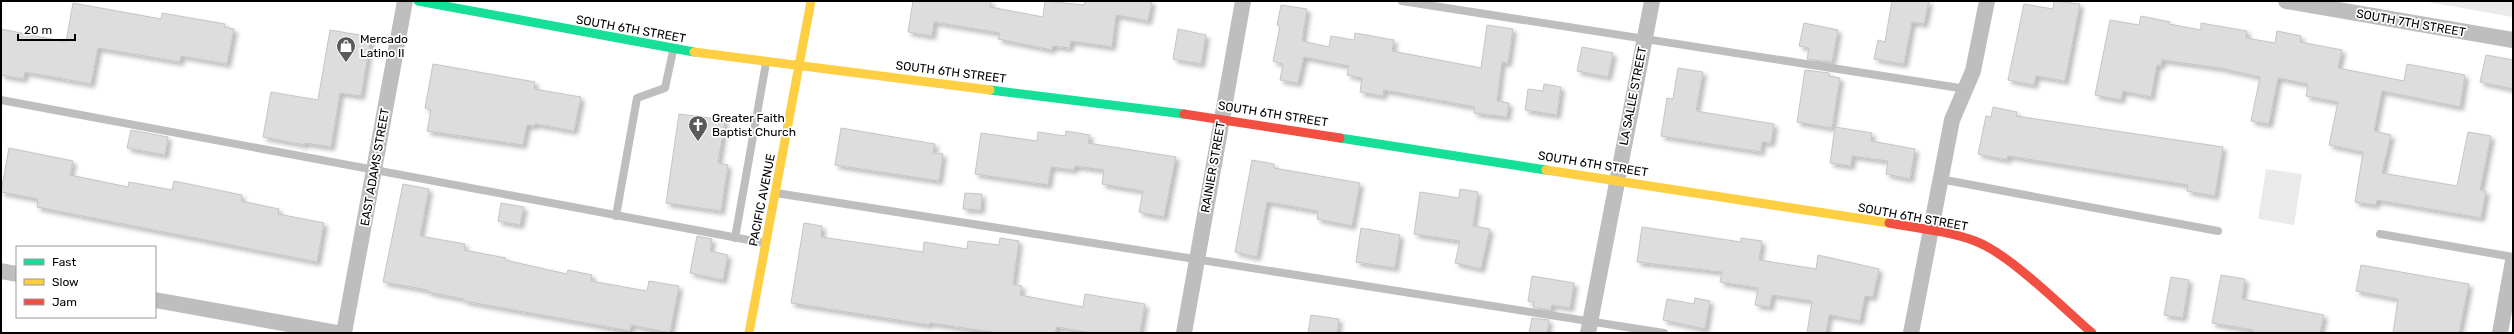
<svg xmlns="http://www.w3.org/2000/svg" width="2514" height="334" viewBox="0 0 2514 334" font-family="Rubik,sans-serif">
  <defs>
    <filter id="shadow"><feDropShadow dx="3.5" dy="3.5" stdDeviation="2" flood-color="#0004"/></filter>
  </defs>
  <rect width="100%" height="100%" fill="#fff"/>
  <!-- green -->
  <path fill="#eaeaea" d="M2422,1H2513V17Z
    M2266,169L2302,174L2294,225L2258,219Z"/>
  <!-- building -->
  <path fill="#ddd" stroke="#c5c5c5" filter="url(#shadow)" d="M913,1H991L990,7L1043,17L1045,1L1084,5L1085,1H1152L1148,21L1116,15L1112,47L1071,41L1070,48L1053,46L1052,50L998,39L1000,33L934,22L932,36L908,32Z
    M1892,1H1929L1924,24L1912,22L1904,64L1874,59L1878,40L1885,42Z
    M2054,1L2080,4L2065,81L2036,76L2034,85L2008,80L2024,4L2053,9Z
    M73,3L161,19L162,13L225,24L224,27L234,29L227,64L181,56L180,62L98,48L91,84L25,72L24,79L1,75V29L66,42Z
    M1281,5L1307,9L1302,41L1329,47L1331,36L1354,40L1355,33L1394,40L1392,51L1481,68L1487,25L1513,29L1508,63L1502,62L1497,101L1509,103L1507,117L1474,113L1475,107L1384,90L1383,96L1360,92L1362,78L1347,75L1349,66L1304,57L1298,83L1280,80L1283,64L1273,61L1280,26L1277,25Z
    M2141,16L2170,22L2169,24L2201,30V23L2247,31L2246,38L2275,43L2277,31L2301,36L2300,42L2342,50L2338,68L2404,81L2407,64L2465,75L2460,107L2382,91L2374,131L2391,135L2382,173L2457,186L2468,132L2491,136L2480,190L2486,191L2481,218L2377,200L2376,205L2355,202L2363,152L2329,145L2338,102L2306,96L2308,84L2278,78L2269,124L2251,121L2260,77L2220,68L2162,60L2161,66L2157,65L2151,97L2123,91L2121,100L2095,95L2110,20L2139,25Z
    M1804,23L1838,30L1832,62L1807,59L1809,48L1799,46Z
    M1178,29L1206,35L1201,64L1173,59Z
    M330,30L371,37L361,96L340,93L331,147L305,143V145L263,137L271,92L318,100Z
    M1582,47L1613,53L1608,77L1577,71Z
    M2486,55L2513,60V89L2480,82Z
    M433,64L535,82L534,89L581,97L574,131L535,124L534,126L527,125L523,145L427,131L431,110L425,108Z
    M1678,68L1703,72L1696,111L1774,124L1771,143L1762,142L1761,152L1661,136L1667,98L1673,99Z
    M1805,70L1829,73V76L1840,78L1832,128L1797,122Z
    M1544,84L1561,87L1557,115L1525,110L1528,89L1543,91Z
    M1993,107L2017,112L2016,116L2223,147L2215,196L2187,191L2188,185L2008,156L2007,160L1978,154L1986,116L1991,117Z
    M679,114L725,120L718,163L728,165L721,211L666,203Z
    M1835,127L1872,133L1871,141L1915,149L1910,179L1886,174L1888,161L1852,156L1851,166L1830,163Z
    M841,128L935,144L933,153L943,154L939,181L835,165Z
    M131,130L168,137L165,155L127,148Z
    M1066,131L1090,135L1088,143L1176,157L1164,217L1139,212L1143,191L1102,184L1104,170L1075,166L1074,170L1051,167L1048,185L975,174L981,133L1037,141L1038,132L1065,136Z
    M9,148L73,161L70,175L128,187L129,182L172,190L174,181L242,195L241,201L279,209L278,214L324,223L317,262L37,207L38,199L1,192Z
    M1252,160L1274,164V168L1360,183L1352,226L1317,219L1318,211L1267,202L1257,257L1235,252Z
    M403,184L429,189L420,236L465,244L464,250L506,258L505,260L567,274L568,270L592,275L591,281L647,291L649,281L679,286L670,333L631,325L630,331L464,301V299L428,292V290L383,282Z
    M1460,189L1478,192L1473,226L1490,229L1481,269L1455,263L1460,241L1414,234L1420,192L1459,198Z
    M965,193L982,194L981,210L963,209Z
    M501,203L524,207L520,225L498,221Z
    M804,223L822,226L821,237L923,252L924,242L967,249L968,241L999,245L1000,238L1019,241L1013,284L1022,286L1020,295L1083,307L1085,294L1145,304L1140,333H1092L1057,327L1055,333H998L930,323L929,325L791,303Z
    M1642,227L1741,242V238L1762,241L1759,260L1816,269L1818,255L1879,269L1873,297L1865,296L1860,321L1829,315L1826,333H1807L1812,301L1772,295L1770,307L1755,305L1758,288L1720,282L1722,272L1637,262Z
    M1361,228L1400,235L1395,268L1356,262Z
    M697,236L712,239L710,251L728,255L723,280L690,273Z
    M2361,265L2469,284L2459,333H2393L2398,299L2356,291Z
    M2221,275L2245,279L2242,299L2324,315L2320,333H2252L2253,330L2212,323Z
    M1532,276L1574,283L1570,308L1552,305L1551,310L1533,307L1534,302L1528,301Z
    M2171,277L2189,280L2183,318L2164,315Z
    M1695,298L1710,301L1705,329L1663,320L1667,299L1694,304Z
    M1311,315L1339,319L1337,333H1308Z
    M1532,318L1549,320L1547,333H1529Z"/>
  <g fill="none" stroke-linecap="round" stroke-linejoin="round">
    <!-- lane -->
    <path stroke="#bebebe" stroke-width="8" d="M1402,1L1966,89
      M1,100L765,243
      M1940,179L2218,231
      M776,193L1664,333
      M616,216L637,98L665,88L673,51
      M2380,234L2513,257
      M735,238L766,63"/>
    <!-- street -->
    <path stroke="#bebebe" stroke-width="16" d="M2286,1L2513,40
      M1,271L17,274
      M155,300L338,333
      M344,333L405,1
      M1184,333L1243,1
      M1588,333L1652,1
      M1911,333L1952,120L1973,71L1987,1
      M2500,333L2513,261"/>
    <!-- fast -->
    <path stroke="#16e098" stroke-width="9" d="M418,1L694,52
      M990,90L1184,114
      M1340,138L1546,170"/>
    <!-- slow -->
    <path stroke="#ffcf43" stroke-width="9" d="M694,52L990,90
      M1546,170L1889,223
      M749,333L811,1"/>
    <!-- jam -->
    <path stroke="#f24e42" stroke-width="9" d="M1184,114L1340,138
      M1889,223C1917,228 1948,231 1975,241C2010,254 2063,308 2092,333"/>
  </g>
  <!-- icons -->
  <defs>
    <symbol id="shop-pin" viewBox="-11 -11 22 30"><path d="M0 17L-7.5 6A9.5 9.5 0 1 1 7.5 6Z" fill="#595959" stroke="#fff"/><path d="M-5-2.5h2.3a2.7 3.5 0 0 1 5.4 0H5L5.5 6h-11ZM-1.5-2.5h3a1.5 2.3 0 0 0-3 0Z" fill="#fff"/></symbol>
    <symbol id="church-pin" viewBox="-11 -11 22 30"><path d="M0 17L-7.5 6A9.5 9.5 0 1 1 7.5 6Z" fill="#595959" stroke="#fff"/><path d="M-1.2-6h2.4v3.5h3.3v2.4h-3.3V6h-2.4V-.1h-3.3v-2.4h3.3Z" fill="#fff"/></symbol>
  </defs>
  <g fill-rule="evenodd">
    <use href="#shop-pin" x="335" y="35" width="22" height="30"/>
    <use href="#church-pin" x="687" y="114" width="22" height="30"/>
  </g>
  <g text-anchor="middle" stroke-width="3.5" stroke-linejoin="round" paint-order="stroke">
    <!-- street labels -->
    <g font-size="12" fill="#000" stroke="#fff">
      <text transform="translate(2411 23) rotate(10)" y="4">SOUTH 7TH STREET</text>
      <text transform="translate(631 29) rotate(10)" y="4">SOUTH 6TH STREET</text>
      <text transform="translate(951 72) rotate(7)" y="4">SOUTH 6TH STREET</text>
      <text transform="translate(1633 96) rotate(-79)" y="4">LA SALLE STREET</text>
      <text transform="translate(1273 114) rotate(9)" y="4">SOUTH 6TH STREET</text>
      <text transform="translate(1593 164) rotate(9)" y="4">SOUTH 6TH STREET</text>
      <text transform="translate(375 167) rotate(-80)" y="4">EAST ADAMS STREET</text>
      <text transform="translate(1213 167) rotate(-80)" y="4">RAINIER STREET</text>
      <text transform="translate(762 200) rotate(-79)" y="4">PACIFIC AVENUE</text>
      <text transform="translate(1913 217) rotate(10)" y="4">SOUTH 6TH STREET</text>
    </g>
    <!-- poi labels -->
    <g font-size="12" fill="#000" stroke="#fff" text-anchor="start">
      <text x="360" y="43">Mercado<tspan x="360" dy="14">Latino II</tspan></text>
      <text x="712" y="122">Greater Faith<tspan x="712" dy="14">Baptist Church</tspan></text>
    </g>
  </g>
  <!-- border -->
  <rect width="2514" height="334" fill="none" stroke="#000000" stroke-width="4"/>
  <!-- legend -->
  <rect x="16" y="246" width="140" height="72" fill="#ffffff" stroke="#999999"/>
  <rect x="24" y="259" width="20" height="6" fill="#16e098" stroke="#999999"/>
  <text x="52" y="266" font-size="12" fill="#000000">Fast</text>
  <rect x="24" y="279" width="20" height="6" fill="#ffcf43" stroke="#999999"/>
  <text x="52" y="286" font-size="12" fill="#000000">Slow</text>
  <rect x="24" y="299" width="20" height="6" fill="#f24e42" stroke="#999999"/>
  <text x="52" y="306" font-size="12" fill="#000000">Jam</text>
  <!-- scale -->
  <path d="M18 34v6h57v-6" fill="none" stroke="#000000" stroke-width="2"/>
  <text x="24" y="34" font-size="12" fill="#000000" stroke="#ffffff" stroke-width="3" paint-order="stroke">20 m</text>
</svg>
